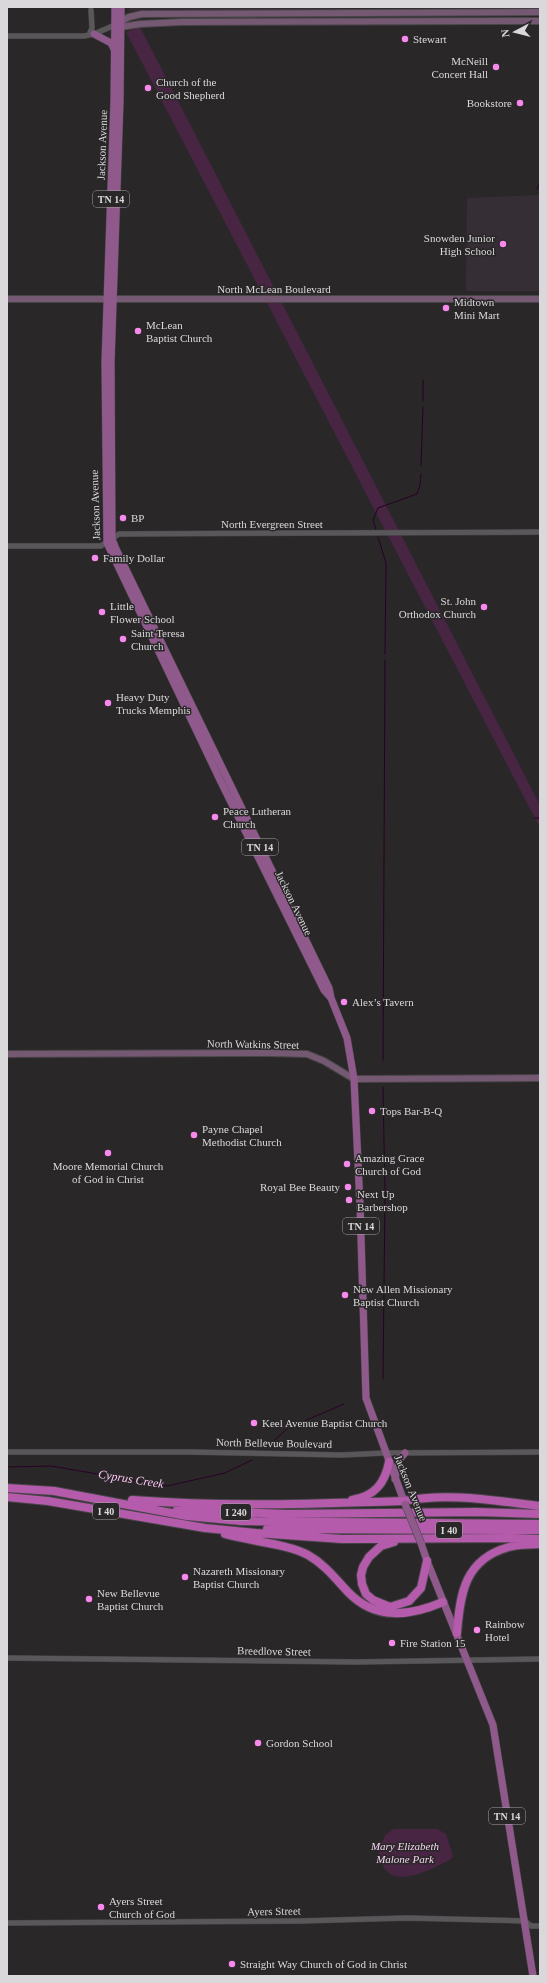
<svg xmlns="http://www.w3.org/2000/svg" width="547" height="1983" viewBox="0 0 547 1983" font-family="'Times New Roman',serif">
  <rect width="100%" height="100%" fill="#2a2729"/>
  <!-- built -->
  <path fill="#362e35" d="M129,7H502L129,11Z
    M540,195V291H466L467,198Z"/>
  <!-- green -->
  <path fill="#472543" d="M140,27L540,805V828L126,32Z
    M394,1829H437L446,1834L453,1856L451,1859C427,1872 383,1896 378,1849L386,1834Z"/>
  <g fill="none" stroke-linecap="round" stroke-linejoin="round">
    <!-- stream -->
    <path stroke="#270125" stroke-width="1" d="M537,189L540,183
      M423,401V380
      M421,465L423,407
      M376,530L373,520L378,508L417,494L420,485L421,474
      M378,537L386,563L385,654
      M535,818H540
      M383,1060L385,660
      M383,1087L385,1194L383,1379
      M267,1447L288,1428L344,1404
      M7,1467L51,1466L167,1486L225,1473L252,1460"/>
    <defs>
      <path id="tertiary" d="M89,35L92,28L91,10
        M7,36H84L94,34L115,25
        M7,546H101L119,534L540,532
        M7,1452H189L342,1455L385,1453L540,1452
        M7,1658L356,1662L540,1659
        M7,1923L300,1921L407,1918L525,1921L531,1926H540"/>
      <path id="secondary" d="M118,23L129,17L142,14L540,12
        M117,25L121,27L140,24L181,22L540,21
        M7,299H540
        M7,1054L269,1053L307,1054L324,1061L354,1079L540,1078"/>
      <path id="primary" d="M115,7L114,101L105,362L107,543L221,782L324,990L331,998
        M121,7L120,101L111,362L112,539L116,549L329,988L331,998L347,1038L354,1079L360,1205L366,1398L405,1504
        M94,34L111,43L115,51
        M395,1479L399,1460L405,1453
        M421,1543L427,1561L493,1725L533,1976"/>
      <path id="motorway" d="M7,1488L54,1491L187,1516L241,1521L540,1524
        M7,1497L48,1501L205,1528L256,1533L342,1539L512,1538L540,1539
        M132,1500C222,1507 313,1504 404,1501C449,1492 495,1501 540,1506
        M352,1500C375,1496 385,1483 389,1462
        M177,1510L287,1514L476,1512L540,1514
        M267,1529L540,1530
        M225,1534C249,1541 288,1544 308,1555C324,1564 335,1578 348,1592C376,1621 410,1616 443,1602
        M394,1542L381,1546L369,1557L363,1567L361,1575L362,1584L366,1594L373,1600L390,1607L409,1601L421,1588L427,1561
        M457,1633C460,1593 465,1559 509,1547C519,1544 530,1545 540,1544"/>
    </defs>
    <!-- tertiary casing -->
    <use href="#tertiary" stroke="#464446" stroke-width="6"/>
    <!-- secondary casing -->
    <use href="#secondary" stroke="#464446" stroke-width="8"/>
    <!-- primary casing -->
    <use href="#primary" stroke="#464446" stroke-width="8"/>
    <!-- motorway casing -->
    <use href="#motorway" stroke="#464446" stroke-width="10"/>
    <!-- tertiary -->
    <use href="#tertiary" stroke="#5a575a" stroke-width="5"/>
    <!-- secondary -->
    <use href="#secondary" stroke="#755872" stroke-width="6"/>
    <!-- primary -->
    <use href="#primary" stroke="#90598b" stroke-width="7"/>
    <!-- motorway -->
    <use href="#motorway" stroke="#b45bab" stroke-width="8"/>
    <defs>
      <path id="primary-bridge" d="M405,1504L421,1543"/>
    </defs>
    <!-- primary-bridge casing -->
    <use href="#primary-bridge" stroke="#464446" stroke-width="8" stroke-linecap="butt"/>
    <!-- primary-bridge -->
    <use href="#primary-bridge" stroke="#90598b" stroke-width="7"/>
  </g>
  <!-- markers -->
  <g fill="#f788ec" stroke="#2a2729" stroke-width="1.5">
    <circle cx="405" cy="39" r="4"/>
    <circle cx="496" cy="67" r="4"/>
    <circle cx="148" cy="88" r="4"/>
    <circle cx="520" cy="103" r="4"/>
    <circle cx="503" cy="244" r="4"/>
    <circle cx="446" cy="308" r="4"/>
    <circle cx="138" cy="331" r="4"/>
    <circle cx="123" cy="518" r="4"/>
    <circle cx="95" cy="558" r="4"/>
    <circle cx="484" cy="607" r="4"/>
    <circle cx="102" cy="612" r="4"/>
    <circle cx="123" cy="639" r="4"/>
    <circle cx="108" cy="703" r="4"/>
    <circle cx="215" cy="817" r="4"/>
    <circle cx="344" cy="1002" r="4"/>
    <circle cx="372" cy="1111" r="4"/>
    <circle cx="194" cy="1135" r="4"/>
    <circle cx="108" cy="1153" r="4"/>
    <circle cx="347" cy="1164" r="4"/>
    <circle cx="348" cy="1187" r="4"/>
    <circle cx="349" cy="1200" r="4"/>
    <circle cx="345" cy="1295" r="4"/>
    <circle cx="254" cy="1423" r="4"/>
    <circle cx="185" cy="1577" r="4"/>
    <circle cx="89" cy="1599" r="4"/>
    <circle cx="477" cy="1630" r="4"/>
    <circle cx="392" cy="1643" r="4"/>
    <circle cx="258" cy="1743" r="4"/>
    <circle cx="101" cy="1907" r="4"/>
    <circle cx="232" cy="1964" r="4"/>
  </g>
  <g text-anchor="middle" stroke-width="3" stroke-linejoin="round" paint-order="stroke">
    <!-- shield labels -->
    <g fill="#2a2729" stroke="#a5a3a5" stroke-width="1">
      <rect x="93" y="191" width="36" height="16" rx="3"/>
      <rect x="242" y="839" width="36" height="16" rx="3"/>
      <rect x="343" y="1218" width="36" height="16" rx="3"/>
      <rect x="93" y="1503" width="26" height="16" rx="3"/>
      <rect x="221" y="1504" width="30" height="16" rx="3"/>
      <rect x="436" y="1522" width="26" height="16" rx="3"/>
      <rect x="489" y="1808" width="36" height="16" rx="3"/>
    </g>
    <g font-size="10" font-weight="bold" fill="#dad8da">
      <text x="111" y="203">TN 14</text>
      <text x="260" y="851">TN 14</text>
      <text x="361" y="1230">TN 14</text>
      <text x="106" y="1515">I 40</text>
      <text x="236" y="1516">I 240</text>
      <text x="449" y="1534">I 40</text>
      <text x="507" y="1820">TN 14</text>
    </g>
    <!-- poi labels -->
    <g font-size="11" fill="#dad8da" stroke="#2a2729" text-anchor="start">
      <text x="413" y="43">Stewart</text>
      <text x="488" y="65" text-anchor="end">McNeill<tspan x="488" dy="13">Concert Hall</tspan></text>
      <text x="156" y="86">Church of the<tspan x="156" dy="13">Good Shepherd</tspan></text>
      <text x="512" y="107" text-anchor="end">Bookstore</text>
      <text x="495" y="242" text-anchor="end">Snowden Junior<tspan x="495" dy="13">High School</tspan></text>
      <text x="454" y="306">Midtown<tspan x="454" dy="13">Mini Mart</tspan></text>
      <text x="146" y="329">McLean<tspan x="146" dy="13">Baptist Church</tspan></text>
      <text x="131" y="522">BP</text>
      <text x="103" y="562">Family Dollar</text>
      <text x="476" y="605" text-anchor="end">St. John<tspan x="476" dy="13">Orthodox Church</tspan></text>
      <text x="110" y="610">Little<tspan x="110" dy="13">Flower School</tspan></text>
      <text x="131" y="637">Saint Teresa<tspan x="131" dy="13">Church</tspan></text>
      <text x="116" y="701">Heavy Duty<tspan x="116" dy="13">Trucks Memphis</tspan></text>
      <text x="223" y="815">Peace Lutheran<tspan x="223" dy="13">Church</tspan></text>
      <text x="352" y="1006">Alex’s Tavern</text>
      <text x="380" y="1115">Tops Bar-B-Q</text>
      <text x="202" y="1133">Payne Chapel<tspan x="202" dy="13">Methodist Church</tspan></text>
      <text x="355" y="1162">Amazing Grace<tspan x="355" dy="13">Church of God</tspan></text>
      <text x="108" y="1170" text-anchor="middle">Moore Memorial Church<tspan x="108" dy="13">of God in Christ</tspan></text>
      <text x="340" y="1191" text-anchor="end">Royal Bee Beauty</text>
      <text x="357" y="1198">Next Up<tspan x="357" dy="13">Barbershop</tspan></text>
      <text x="353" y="1293">New Allen Missionary<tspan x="353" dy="13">Baptist Church</tspan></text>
      <text x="262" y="1427">Keel Avenue Baptist Church</text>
      <text x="193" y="1575">Nazareth Missionary<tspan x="193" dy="13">Baptist Church</tspan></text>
      <text x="97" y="1597">New Bellevue<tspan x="97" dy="13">Baptist Church</tspan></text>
      <text x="485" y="1628">Rainbow<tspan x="485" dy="13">Hotel</tspan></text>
      <text x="400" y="1647">Fire Station 15</text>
      <text x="266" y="1747">Gordon School</text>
      <text x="109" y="1905">Ayers Street<tspan x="109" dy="13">Church of God</tspan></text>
      <text x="240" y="1968">Straight Way Church of God in Christ</text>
    </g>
    <!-- street labels -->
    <g font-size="11" fill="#dad8da" stroke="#2a2729">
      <text transform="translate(102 145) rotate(-88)" y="4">Jackson Avenue</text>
      <text x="274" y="293">North McLean Boulevard</text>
      <text transform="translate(95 505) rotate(-92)" y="4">Jackson Avenue</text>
      <text x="272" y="528">North Evergreen Street</text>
      <text transform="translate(294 903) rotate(64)" y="4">Jackson Avenue</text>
      <text transform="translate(253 1044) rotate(1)" y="4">North Watkins Street</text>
      <text transform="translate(274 1443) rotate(1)" y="4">North Bellevue Boulevard</text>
      <text transform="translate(411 1488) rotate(68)" y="4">Jackson Avenue</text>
      <text transform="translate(274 1651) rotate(1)" y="4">Breedlove Street</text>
      <text transform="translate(274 1911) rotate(-1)" y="4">Ayers Street</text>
    </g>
    <!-- park labels -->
    <g font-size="11" font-style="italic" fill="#f6d4f1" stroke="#2a2729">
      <text x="405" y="1850">Mary Elizabeth<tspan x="405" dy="13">Malone Park</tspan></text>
    </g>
    <!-- water labels -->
    <g font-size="12" font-style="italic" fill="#fac7f3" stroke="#2a2729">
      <text transform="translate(131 1479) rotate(9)" y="4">Cyprus Creek</text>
    </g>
  </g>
  <!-- border -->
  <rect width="547" height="1983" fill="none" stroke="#dad8da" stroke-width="16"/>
  <!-- north arrow -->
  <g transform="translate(515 32) rotate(263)" stroke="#2a2729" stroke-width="3" paint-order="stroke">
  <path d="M0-3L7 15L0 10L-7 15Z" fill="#dad8da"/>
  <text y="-6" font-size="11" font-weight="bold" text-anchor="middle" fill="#dad8da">N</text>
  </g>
</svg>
